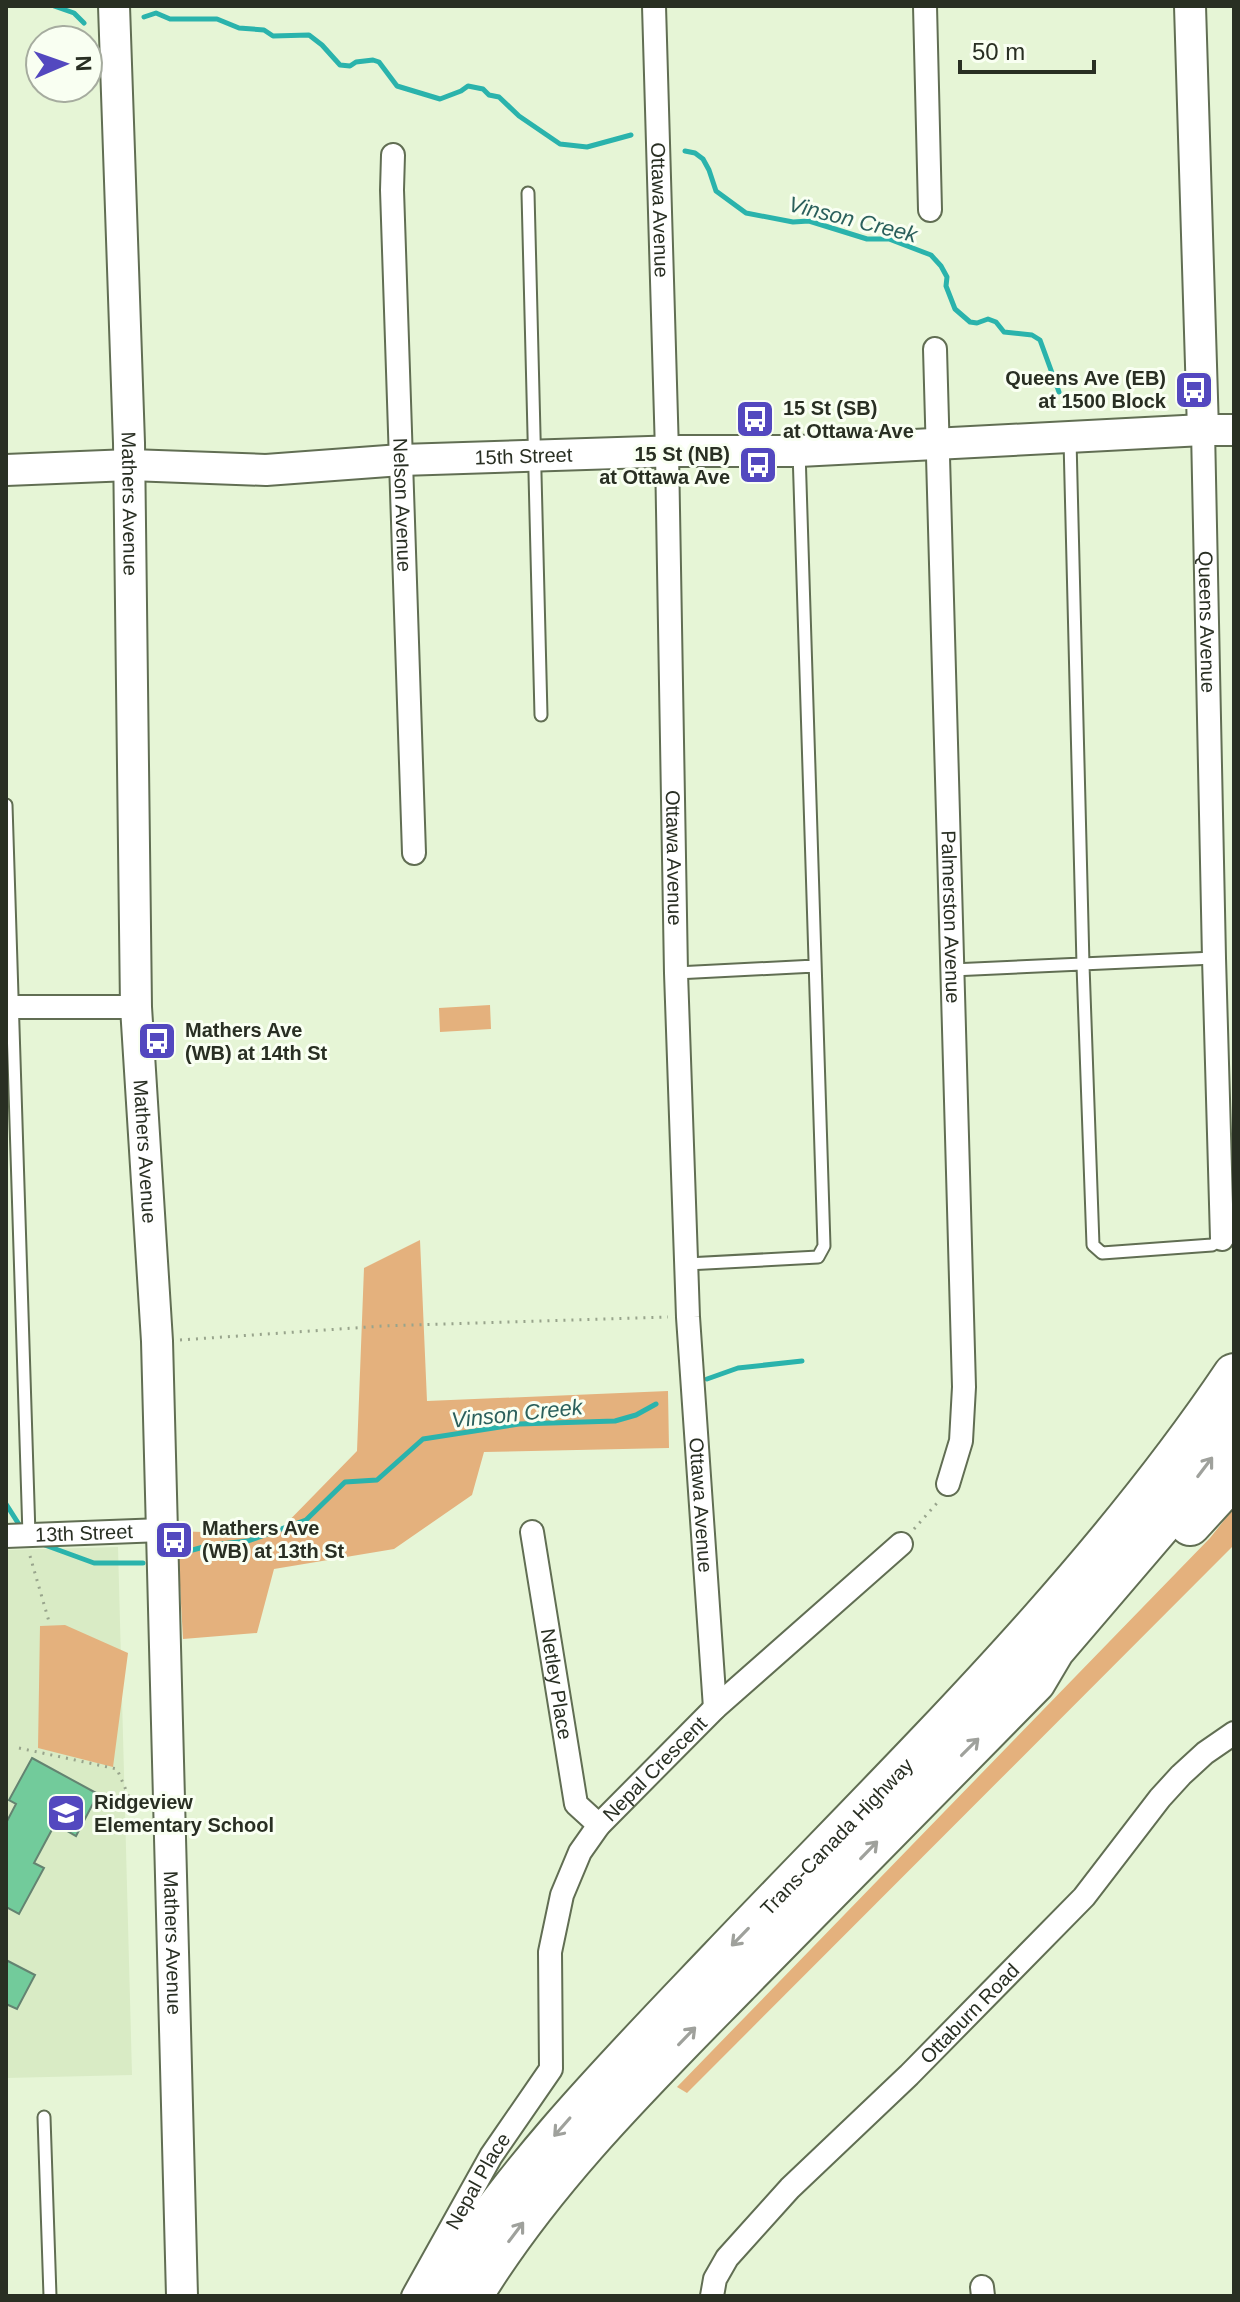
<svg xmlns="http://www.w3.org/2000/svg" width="1240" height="2302" viewBox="0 0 1240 2302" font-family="Helvetica,sans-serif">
  <rect width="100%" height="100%" fill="#e6f5d6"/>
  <!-- built -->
  <path fill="#d9ebc5" d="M118,1547L132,2075L6,2078V1550Z"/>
  <!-- green -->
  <path fill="#e4b17d" d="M490,1005L491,1029L440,1032L439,1008Z
    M420,1240L427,1401L668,1391L669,1448L484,1452L472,1495L394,1549L274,1569L257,1633L183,1639L177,1531L275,1535L357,1451L364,1268Z
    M1234,1508V1545L687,2093L677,2087L1210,1538Z
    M65,1625L128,1653L113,1767L38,1748L40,1626Z"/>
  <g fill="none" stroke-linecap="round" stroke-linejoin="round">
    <!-- stream -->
    <path stroke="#2ab3ac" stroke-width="5" d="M54,6L74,13L84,23
      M144,17L156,13L170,19H217L239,28L264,30L273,36L309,35L322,45L340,65L350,66L356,62L373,60L379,62L397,86L440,99L461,91L468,86L483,89L489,95L499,97L519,116L560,144L587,147L631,135
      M685,151L695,153L703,159L709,170L716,191L746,213L793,222L809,221L867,239H889L931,255L941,266L947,277L946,286L955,309L970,322L977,323L988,319L996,322L1004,332L1032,335L1040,340L1059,392
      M707,1379L738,1368L802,1361
      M6,1504L20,1526
      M42,1544L94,1563H143
      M174,1555L211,1545L248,1541L306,1520L345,1482L377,1480L423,1439L519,1424L615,1421L636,1415L656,1404"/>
  </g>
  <!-- building -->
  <path fill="#72cb9b" stroke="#648371" stroke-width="2" d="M32,1758L98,1794L76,1836L55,1824L34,1863L44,1868L19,1914L6,1907V1823L16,1804L9,1800Z
    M6,1960L35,1975L17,2009L6,2004Z"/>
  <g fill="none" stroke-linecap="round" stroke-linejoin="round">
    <defs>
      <path id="lane" d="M528,193L541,715
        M1070,440L1083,965L1093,1245L1102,1253L1212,1245L1222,1239
        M6,805L29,1535
        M952,970L1214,958
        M676,973L815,966
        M687,1264L818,1257L824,1246L799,451
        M44,2117L50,2296"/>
      <g id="street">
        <path id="s1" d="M654,6L667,452L676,973L688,1317L715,1708"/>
        <path d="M925,6L930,210"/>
        <path id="s2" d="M393,155L392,190L414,853"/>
        <path id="s3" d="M935,349L964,1387L961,1441L948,1484"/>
        <path id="s4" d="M1203,430L1214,958L1222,1239"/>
        <path d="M6,1007H136"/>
        <path id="s5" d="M532,1532L576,1804L599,1825"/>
        <path id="s6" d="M6,1536L162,1530"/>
        <path d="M982,2287L983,2296"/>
        <path id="s7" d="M413,2296L491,2156L551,2069L550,1952L562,1895L580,1852L599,1825L715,1708L901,1544"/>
        <path id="s8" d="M712,2296L715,2279L727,2258L790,2188L909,2075L1084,1897L1160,1798L1181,1775L1205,1753L1234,1733"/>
      </g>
      <g id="secondary">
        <path id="s9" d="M114,6L129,443L136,1007L157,1341L182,2296"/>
        <path d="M1190,6L1203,430"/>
        <path id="s10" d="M6,470L130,465L266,470L401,460L680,451H799L1203,430H1234"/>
      </g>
      <g id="highway">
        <path d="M1190,1525L1234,1477"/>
        <path id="s11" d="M437,2296C514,2170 618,2065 720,1958C896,1773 1091,1587 1234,1374"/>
        <path d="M472,2296C543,2179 643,2081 738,1984C837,1883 936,1782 1035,1682L1054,1650L1161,1525L1234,1428"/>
      </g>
    </defs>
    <!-- lane casing -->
    <use href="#lane" stroke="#616e53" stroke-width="15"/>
    <!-- street casing -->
    <use href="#street" stroke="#616e53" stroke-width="26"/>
    <!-- secondary casing -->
    <use href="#secondary" stroke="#616e53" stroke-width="34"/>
    <!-- highway casing -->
    <use href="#highway" stroke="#616e53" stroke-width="44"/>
    <!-- path -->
    <path stroke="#98a48c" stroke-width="3" stroke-dasharray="2 6" stroke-linecap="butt" d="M180,1340L383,1326L668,1317
      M914,1529L938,1502
      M30,1556L50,1625
      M19,1748L117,1769L137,1816"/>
    <!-- lane -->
    <use href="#lane" stroke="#fff" stroke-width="11"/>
    <!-- street -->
    <use href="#street" stroke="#fff" stroke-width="22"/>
    <!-- secondary -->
    <use href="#secondary" stroke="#fff" stroke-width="30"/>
    <!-- highway -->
    <use href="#highway" stroke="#fff" stroke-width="40"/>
  </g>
  <!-- one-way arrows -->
  <defs><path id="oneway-shaft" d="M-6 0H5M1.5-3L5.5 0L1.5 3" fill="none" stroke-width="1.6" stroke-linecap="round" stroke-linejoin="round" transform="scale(2)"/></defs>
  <g stroke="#9fa19c">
    <use href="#oneway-shaft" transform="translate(1205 1467) rotate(-53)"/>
    <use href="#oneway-shaft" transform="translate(970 1747) rotate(-45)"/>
    <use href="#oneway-shaft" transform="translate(869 1850) rotate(-46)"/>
    <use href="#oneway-shaft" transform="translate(740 1937) rotate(134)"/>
    <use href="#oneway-shaft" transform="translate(687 2036) rotate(-46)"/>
    <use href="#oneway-shaft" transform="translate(562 2127) rotate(131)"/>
    <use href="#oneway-shaft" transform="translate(516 2232) rotate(-53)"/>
  </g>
  <!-- icons -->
  <defs>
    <symbol id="bus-square" viewBox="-11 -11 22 22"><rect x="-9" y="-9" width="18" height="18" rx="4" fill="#5348bf" stroke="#f9fff2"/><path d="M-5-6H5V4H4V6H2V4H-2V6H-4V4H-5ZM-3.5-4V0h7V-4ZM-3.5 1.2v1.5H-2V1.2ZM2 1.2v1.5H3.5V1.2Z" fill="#fff"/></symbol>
    <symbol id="school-square" viewBox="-11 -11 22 22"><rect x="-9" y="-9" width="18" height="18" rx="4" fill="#5348bf" stroke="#f9fff2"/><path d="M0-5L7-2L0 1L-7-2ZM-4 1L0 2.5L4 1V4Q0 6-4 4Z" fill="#fff"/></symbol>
  </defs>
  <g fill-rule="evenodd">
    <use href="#bus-square" x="1172" y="368" width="44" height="44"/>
    <use href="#bus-square" x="733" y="397" width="44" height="44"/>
    <use href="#bus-square" x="736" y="443" width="44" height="44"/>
    <use href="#bus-square" x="135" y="1019" width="44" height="44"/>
    <use href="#bus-square" x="152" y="1518" width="44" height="44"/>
    <use href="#school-square" x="44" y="1791" width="44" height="44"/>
  </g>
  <g text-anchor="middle" stroke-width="6" stroke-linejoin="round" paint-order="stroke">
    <!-- street labels -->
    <g font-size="20" fill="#292f23" stroke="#f9fff2">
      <text dy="7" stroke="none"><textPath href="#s1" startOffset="204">Ottawa Avenue</textPath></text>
      <text dy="7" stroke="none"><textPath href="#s10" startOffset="518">15th Street</textPath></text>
      <text dy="7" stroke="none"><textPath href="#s9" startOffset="498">Mathers Avenue</textPath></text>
      <text dy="7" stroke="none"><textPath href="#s2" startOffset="350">Nelson Avenue</textPath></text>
      <text dy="7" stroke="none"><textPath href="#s4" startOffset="192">Queens Avenue</textPath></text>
      <text dy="7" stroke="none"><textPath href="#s1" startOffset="852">Ottawa Avenue</textPath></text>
      <text dy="7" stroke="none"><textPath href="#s3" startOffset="568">Palmerston Avenue</textPath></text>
      <text dy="7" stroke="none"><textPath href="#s9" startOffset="1146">Mathers Avenue</textPath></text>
      <text dy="7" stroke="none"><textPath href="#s1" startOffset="1500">Ottawa Avenue</textPath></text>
      <text dy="7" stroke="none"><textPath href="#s6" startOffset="78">13th Street</textPath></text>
      <text dy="7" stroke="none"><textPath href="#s5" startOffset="154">Netley Place</textPath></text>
      <text dy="7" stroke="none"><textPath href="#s7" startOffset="600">Nepal Crescent</textPath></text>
      <text dy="7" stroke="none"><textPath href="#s11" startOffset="610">Trans-Canada Highway</textPath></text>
      <text dy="7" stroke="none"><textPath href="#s9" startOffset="1938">Mathers Avenue</textPath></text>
      <text dy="7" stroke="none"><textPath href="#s8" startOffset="386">Ottaburn Road</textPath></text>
      <text dy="7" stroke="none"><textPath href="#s7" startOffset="132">Nepal Place</textPath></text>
    </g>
    <!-- poi labels -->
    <g font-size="20" font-weight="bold" fill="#292f23" stroke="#f9fff2" text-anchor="start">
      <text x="1166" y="385" text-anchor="end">Queens Ave (EB)<tspan x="1166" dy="23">at 1500 Block</tspan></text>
      <text x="783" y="415">15 St (SB)<tspan x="783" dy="23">at Ottawa Ave</tspan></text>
      <text x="730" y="461" text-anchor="end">15 St (NB)<tspan x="730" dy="23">at Ottawa Ave</tspan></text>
      <text x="185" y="1037">Mathers Ave<tspan x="185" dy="23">(WB) at 14th St</tspan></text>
      <text x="202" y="1535">Mathers Ave<tspan x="202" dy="23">(WB) at 13th St</tspan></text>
      <text x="94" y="1809">Ridgeview<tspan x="94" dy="23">Elementary School</tspan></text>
    </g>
    <!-- water labels -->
    <g font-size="22" font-style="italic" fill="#2b605c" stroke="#f9fff2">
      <text transform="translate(853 219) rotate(14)" y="8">Vinson Creek</text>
      <text transform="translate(517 1413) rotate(-6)" y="8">Vinson Creek</text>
    </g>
  </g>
  <!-- border -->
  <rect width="1240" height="2302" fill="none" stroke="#292f23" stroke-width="16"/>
  <!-- north arrow -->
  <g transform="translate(64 64) rotate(88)"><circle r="38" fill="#f9fff2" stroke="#a6ac9f" stroke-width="2"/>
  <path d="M0-6L14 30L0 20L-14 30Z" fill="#5348bf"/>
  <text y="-12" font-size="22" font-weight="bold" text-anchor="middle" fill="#292f23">N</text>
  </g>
  <!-- scale -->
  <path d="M960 60v12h134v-12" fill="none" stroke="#292f23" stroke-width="4"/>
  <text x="972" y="60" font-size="24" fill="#292f23" stroke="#f9fff2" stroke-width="6" paint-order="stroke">50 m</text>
</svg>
